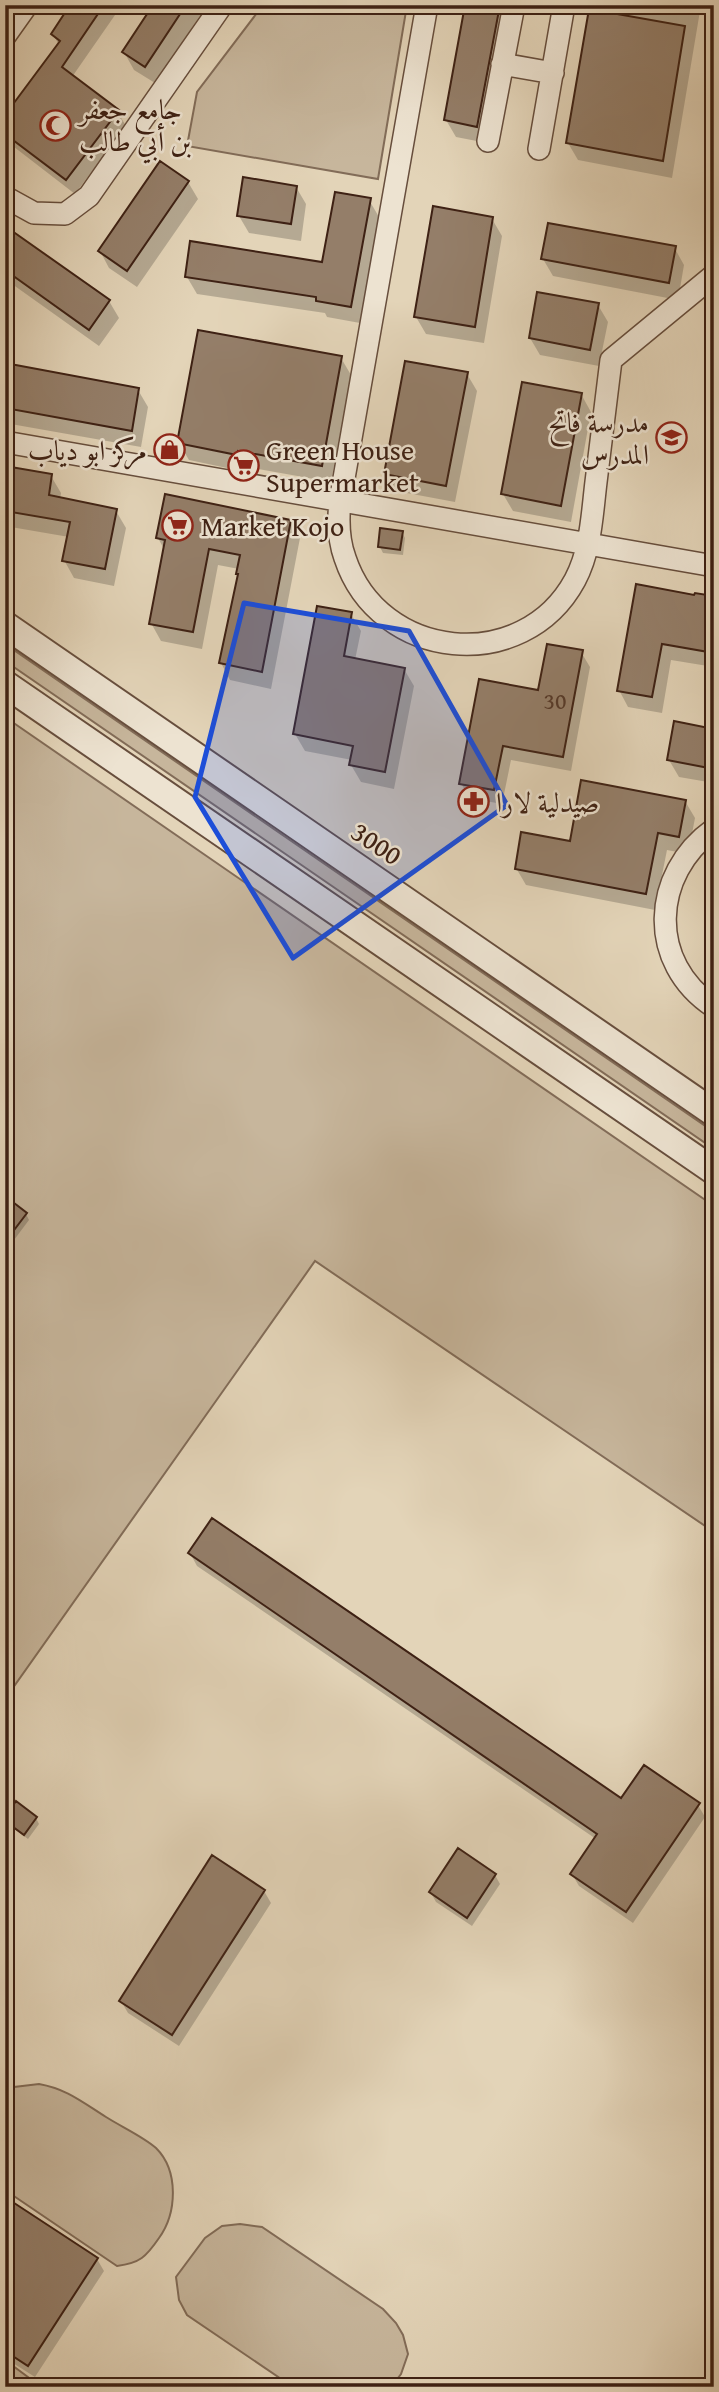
<svg xmlns="http://www.w3.org/2000/svg" width="719" height="2392" viewBox="0 0 719 2392" font-family="'Gentium Book Plus',Amiri,serif">
  <rect width="100%" height="100%" fill="#e3d4b8"/>
  <filter id="stains"><feTurbulence type="fractalNoise" baseFrequency=".00286" numOctaves="4"/><feColorMatrix values="0 0 0 0 .2 0 0 0 0 .09 0 0 0 0 .02 0 0 0 .5 -.17"/></filter>
  <radialGradient id="worn" r=".72"><stop offset=".6" stop-color="#630" stop-opacity="0"/><stop offset="1" stop-color="#630" stop-opacity=".3"/></radialGradient>
  <!-- green -->
  <path fill="#c7b69c" stroke="#826c58" stroke-width="2" d="M263,5H407L378,179L187,146L197,92Z
    M5,644L714,1132V1149L5,661Z
    M5,717L714,1206V1532L315,1261L5,1699Z
    M39,2084C67,2089 82,2102 106,2117C120,2126 144,2137 156,2148C179,2171 177,2213 159,2238C146,2257 140,2263 117,2266L5,2190V2092L14,2087Z
    M240,2224L262,2227L383,2309L396,2323L403,2335L408,2354L401,2374L391,2387H293L187,2315L179,2300L176,2277L205,2238L222,2226Z
    M5,2360L40,2386L41,2387H5Z"/>
  <!-- shadow -->
  <path fill="#0003" d="M73,5H122L72,77L117,111L126,126L75,194L5,140V118L59,45L53,34Z
    M155,5H207L155,83L134,70L124,52Z
    M466,5H512L487,143L456,137L446,120Z
    M591,5H701L672,178L578,160L568,143Z
    M188,182L198,199L137,287L109,268L100,251Z
    M296,187L306,204L301,241L249,233L239,216Z
    M369,200L379,217L360,323L327,317L325,313L197,294L187,277L324,264Z
    M492,219L502,236L484,343L426,334L416,317Z
    M5,229L109,301L119,318L99,346L5,279Z
    M674,247L684,265L678,300L553,276L543,259Z
    M598,305L608,322L599,366L540,355L530,338Z
    M341,358L351,375L331,482L247,467L246,472L189,460L179,443Z
    M5,365L138,390L148,407L141,447L5,423Z
    M467,374L477,391L455,502L396,491L386,474Z
    M581,394L591,412L571,522L513,511L503,494Z
    M5,468L51,476L61,493L60,500L116,511L126,528L114,586L74,578L64,560L69,537L5,526Z
    M290,521L300,538L271,689L230,680L221,663L239,576V569L218,565L202,649L161,641L151,623L165,551L158,538Z
    M402,532L405,538L403,555L383,553L380,547Z
    M638,586L714,598V667L671,660L662,713L628,707L619,690Z
    M351,614L361,631L355,660L404,669L414,686L394,789L361,782L351,765L352,760L305,751L295,734Z
    M581,652L590,667L571,771L511,760L502,804L469,798L461,783L540,692Z
    M714,731V783L679,777L669,760Z
    M685,801L695,818L688,854L667,850L655,910L526,885L516,868L571,843Z
    M5,1199L26,1214L29,1220L5,1252Z
    M190,1553L621,1801L698,1805L705,1817L633,1923L579,1886L572,1874L596,1839L197,1566Z
    M36,1818L39,1824L28,1839L9,1825L5,1819Z
    M495,1875L500,1884L472,1926L436,1902L431,1893Z
    M264,1891L271,1903L179,2046L128,2013L121,2001Z
    M5,2200L97,2259L104,2271L35,2377L5,2358Z"/>
  <!-- building -->
  <path fill="#947e69" stroke="#3e2114" stroke-width="2" d="M70,5H104L62,67L119,110L66,180L5,134V115L60,41L51,34Z
    M153,5H186L145,67L122,52Z
    M465,5H500L477,127L444,120Z
    M589,9L685,26L663,161L566,143Z
    M160,161L189,181L127,271L98,251Z
    M243,177L297,186L291,224L237,216Z
    M335,192L371,198L351,307L316,301V297L185,277L190,241L322,262Z
    M433,206L493,217L475,327L414,317Z
    M548,223L676,246L669,283L541,259Z
    M5,226L110,300L89,330L5,270Z
    M537,292L599,303L590,350L529,338Z
    M198,330L342,356L322,466L238,451L237,455L177,443Z
    M405,361L468,372L446,486L384,474Z
    M5,363L139,388L132,431L5,408Z
    M522,382L582,393L561,506L501,494Z
    M5,466L52,474L49,495L117,509L105,569L62,561L70,522L5,511Z
    M165,494L291,520L262,672L219,663L238,574H236L240,555L209,549L193,632L149,624L165,540L156,538Z
    M380,528L403,531L400,550L378,547Z
    M636,584L694,595L695,593L714,596V653L662,644L652,697L617,691Z
    M317,606L352,612L344,656L405,668L385,772L349,765L353,746L293,734Z
    M547,644L583,650L563,757L503,746L494,790L459,784L479,679L538,690Z
    M674,721L714,729V769L667,760Z
    M581,780L686,800L679,837L658,833L646,894L515,869L521,832L570,841Z
    M5,1196L27,1213L5,1242Z
    M212,1518L621,1798L644,1765L700,1803L626,1912L570,1874L597,1834L188,1553Z
    M16,1801L37,1817L24,1835L5,1821V1817Z
    M458,1848L496,1874L467,1918L429,1892Z
    M212,1855L265,1890L172,2035L119,2001Z
    M5,2197L98,2258L28,2366L5,2351Z"/>
  <g fill="none" stroke-linecap="round" stroke-linejoin="round">
    <defs>
      <path id="minor" d="M427,5L340,501C338,520 338,539 345,558C379,661 523,676 575,580C591,550 592,515 596,482C601,441 606,401 611,360L714,275
        M5,36L27,5
        M502,64L553,73
        M488,141L514,5
        M539,149L564,5
        M5,197L34,213L65,214L89,196L222,5
        M5,442L714,566
        M714,829C651,874 647,963 714,1007"/>
      <path id="tertiary" d="M5,625L714,1113
        M5,684L714,1171"/>
    </defs>
    <!-- minor casing -->
    <use href="#minor" stroke="#674e3d" stroke-width="24"/>
    <!-- tertiary casing -->
    <use href="#tertiary" stroke="#674e3d" stroke-width="30"/>
    <!-- minor -->
    <use href="#minor" stroke="#ede3d1" stroke-width="21"/>
    <!-- tertiary -->
    <use href="#tertiary" stroke="#ede3d1" stroke-width="26"/>
  </g>
  <!-- marked area -->
  <path fill="#1d4ed8" fill-opacity="0.2" stroke="#1d4ed8" stroke-width="5" stroke-linejoin="round" d="M244,603L409,631L507,805L293,958L195,797Z"/>
  <!-- icons -->
  <defs>
    <symbol id="mosque-ring" viewBox="-11 -11 22 22"><circle r="9.5" fill="#ede3d1" stroke="#8f2418" stroke-width="1.5"/><path d="M3.5-4.9A6 6 0 1 0 3.5 4.9A5 5 0 1 1 3.5-4.9Z" fill="#8f2418"/></symbol>
    <symbol id="school-ring" viewBox="-11 -11 22 22"><circle r="9.5" fill="#ede3d1" stroke="#8f2418" stroke-width="1.5"/><path d="M0-5L7-2L0 1L-7-2ZM-4 1L0 2.5L4 1V4Q0 6-4 4Z" fill="#8f2418"/></symbol>
    <symbol id="shop-ring" viewBox="-11 -11 22 22"><circle r="9.5" fill="#ede3d1" stroke="#8f2418" stroke-width="1.5"/><path d="M-5-2.5h2.3a2.7 3.5 0 0 1 5.4 0H5L5.5 6h-11ZM-1.5-2.5h3a1.5 2.3 0 0 0-3 0Z" fill="#8f2418"/></symbol>
    <symbol id="supermarket-ring" viewBox="-11 -11 22 22"><circle r="9.5" fill="#ede3d1" stroke="#8f2418" stroke-width="1.5"/><path d="M-6-5.5h2.5l.6 2H6L4.5 2H-2.5L-4.4-4H-6ZM-1.5 3.2a1.3 1.3 0 1 0 .1 0ZM3 3.2a1.3 1.3 0 1 0 .1 0Z" fill="#8f2418"/></symbol>
    <symbol id="pharmacy-ring" viewBox="-11 -11 22 22"><circle r="9.5" fill="#ede3d1" stroke="#8f2418" stroke-width="1.5"/><path d="M-2-6h4v4h4v4h-4v4h-4v-4h-4v-4h4Z" fill="#8f2418"/></symbol>
  </defs>
  <g fill-rule="evenodd">
    <use href="#mosque-ring" x="38" y="108" width="35" height="35"/>
    <use href="#school-ring" x="654" y="420" width="35" height="35"/>
    <use href="#shop-ring" x="152" y="432" width="35" height="35"/>
    <use href="#supermarket-ring" x="226" y="448" width="35" height="35"/>
    <use href="#supermarket-ring" x="160" y="508" width="35" height="35"/>
    <use href="#pharmacy-ring" x="456" y="784" width="35" height="35"/>
  </g>
  <g text-anchor="middle" stroke-width="5" stroke-linejoin="round" paint-order="stroke">
    <!-- number labels -->
    <g font-size="24" fill="#543829">
      <text x="555" y="709">30</text>
    </g>
    <!-- poi labels -->
    <g font-size="28" fill="#3e2114" stroke="#ede3d1" text-anchor="start">
      <text x="79" y="119">جامع جعفر<tspan x="79" dy="32">بن أبي طالب</tspan></text>
      <text x="649" y="432" text-anchor="end">مدرسة فاتح<tspan x="649" dy="32">المدرس</tspan></text>
      <text x="147" y="460" text-anchor="end">مركز ابو دياب</text>
      <text x="266" y="460">Green House<tspan x="266" dy="32">Supermarket</tspan></text>
      <text x="201" y="536">Market Kojo</text>
      <text x="496" y="812">صيدلية لارا</text>
    </g>
    <!-- street labels -->
    <g font-size="28" fill="#3e2114" stroke="#ede3d1">
      <text transform="translate(377 843) rotate(34)" y="10">3000</text>
    </g>
  </g>
  <!-- margin -->
  <rect width="719" height="2392" fill="none" stroke="#e3d4b8" stroke-width="28"/>
  <rect x="7" y="7" width="705" height="2378" fill="none" stroke="#3e2114" stroke-width="3.5"/>
  <rect x="14" y="14" width="691" height="2364" fill="none" stroke="#3e2114" stroke-width="2"/>
  <rect width="100%" height="100%" filter="url(#stains)"/>
  <rect width="100%" height="100%" fill="url(#worn)"/>
</svg>
